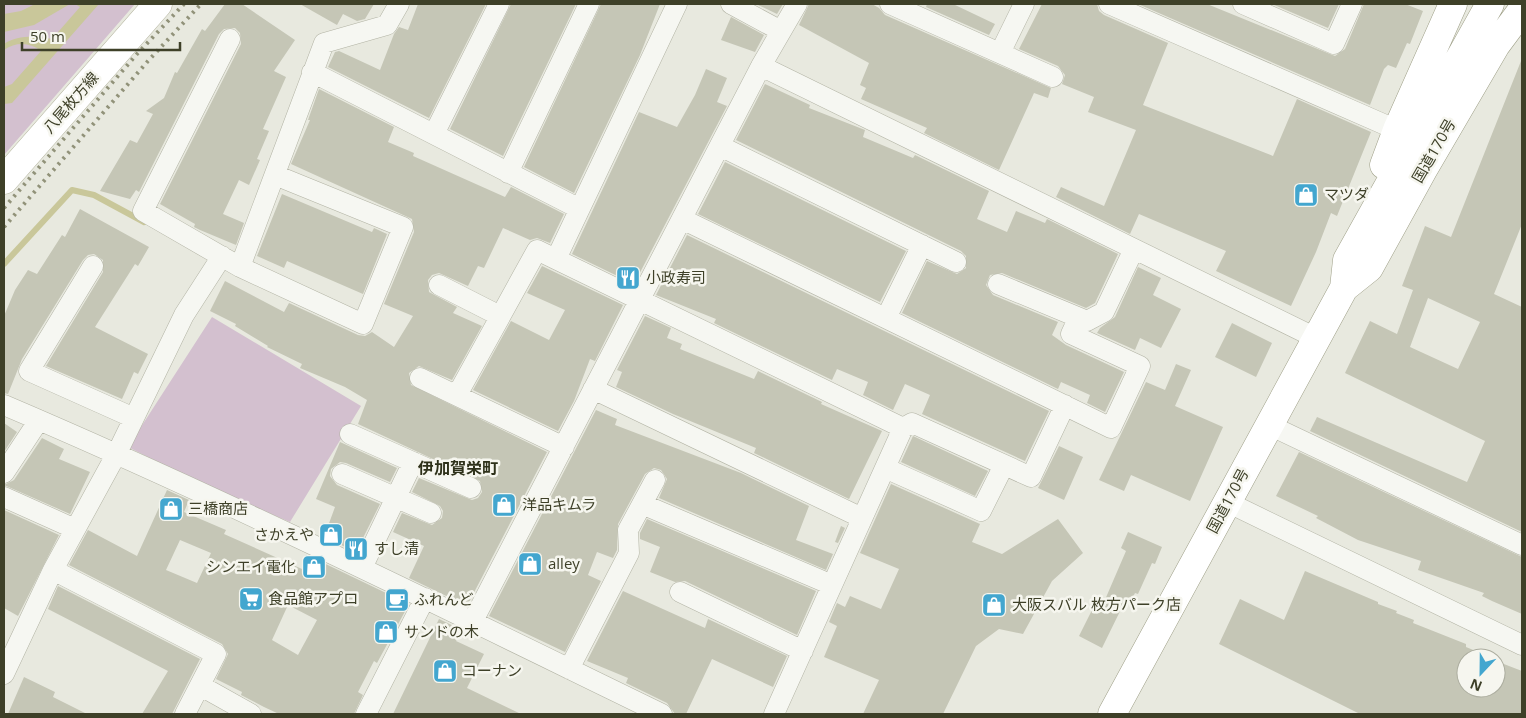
<svg xmlns="http://www.w3.org/2000/svg" width="1526" height="718" viewBox="0 0 1526 718" font-family="'Open Sans','Noto Sans JP',sans-serif">
  <rect width="100%" height="100%" fill="#e8e9df"/>
  <!-- green -->
  <path fill="#d3c0cf" d="M4,4H135L4,155Z
    M212,317L361,406L290,522L215,491L128,447Z"/>
  <!-- water -->
  <path fill="#c9c79a" d="M35,4H70L34,25L4,32V14L21,11Z
    M75,4H99L12,103L4,104V87L12,84L41,51C29,42 16,42 4,50V44C18,35 36,36 52,39L80,7Z"/>
  <g fill="none" stroke-linecap="round" stroke-linejoin="round">
    <!-- stream -->
    <path stroke="#c9c79a" stroke-width="6" d="M4,264L72,190L94,195L144,222"/>
  </g>
  <!-- building -->
  <path fill="#c5c6b6" fill-rule="evenodd" d="M225,4H242L295,40L274,71L286,77L263,129L269,131L257,159L260,160L249,185L239,180L223,214L244,223L236,245L200,230L194,227L195,224L160,204L241,44L240,33L235,28L224,29L219,34L139,192L136,190L130,199L100,191L130,140L137,143L153,114L146,111L164,98L175,72L177,73L202,29L205,31Z
    M300,4H374L365,19L357,21L343,14L337,25Z
    M418,4H486L429,118L328,67L335,52L339,51L380,70L394,34L399,27L408,30Z
    M511,4H576L503,156L450,129Z
    M601,4H660L640,55L574,193L524,167Z
    M756,4H783L777,14Z
    M809,4H872L879,8L885,15L1051,88L1048,98L1034,93L999,170L924,133L927,128L861,99L866,88L860,85L869,63L799,25Z
    M927,4H953L995,24L989,35L926,7Z
    M1042,4H1097L1099,11L1104,15L1168,43L1143,105L1273,156L1297,99L1371,132L1337,216L1331,213L1316,252L1291,306L1216,271L1226,251L1139,214L1130,234L1056,197L1061,187L1104,206L1136,130L1088,112L1094,97L1062,84L1065,75L1058,66L1019,49Z
    M1138,4H1207L1335,56L1345,49L1364,4H1405L1423,11L1410,44L1407,43L1396,68L1388,65L1384,69L1370,105Z
    M1272,4H1339L1328,28Z
    M731,17L764,35L755,52L721,40Z
    M1521,61L1522,224L1494,294L1522,307V532L1310,431L1317,417L1467,482L1485,441L1345,373L1370,321L1397,334L1413,290L1402,286L1425,226L1451,237ZM1428,298L1480,322L1458,369L1410,347Z
    M706,69L727,78L717,102L727,106L634,284L572,254L639,112L677,127L695,95Z
    M765,84L810,105L809,108L865,130L863,137L913,158L915,155L989,191L977,219L1007,232L1016,211L1045,223L1047,219L1118,254L1095,303L1086,308L1002,273L990,275L986,285L993,295L1058,322L1052,335L1066,345L1124,372L1105,412L1087,403L1090,395L1061,382L1058,389L902,313L927,261L957,274L966,268V256L961,251L736,140Z
    M319,89L394,127L388,142L414,153L413,156L505,197L511,187L564,214L550,243L537,238L530,240L503,228L484,268L478,266L468,286L439,273L432,275L428,280L429,292L457,307L453,313L482,326L452,380L419,366L409,373L411,385L547,452L467,606L409,578L424,546L393,532L402,513L432,525L442,518L443,511L440,506L412,492L419,478L472,500L478,498L482,492L480,481L358,424L367,400L345,387L300,368L302,364L267,347L268,346L235,326L236,324L210,311L225,281L284,312L289,303L358,335L365,336L372,332L394,347L413,316L384,304L414,232L412,219L291,164L310,120H308Z
    M725,162L906,251L880,302L698,214Z
    M282,194L372,232L374,228L387,234L363,294L287,261L284,268L257,256Z
    M80,209L149,247L138,266L135,264L95,327L148,354L138,374L134,372L122,399L46,366L103,272V260L94,254L88,255L83,260L22,359L8,394L4,393V316L15,290L28,270L37,274L62,235L65,237Z
    M687,235L1049,411L1025,461L922,414L930,395L905,384L893,410L863,395L868,382L837,369L832,380L714,323L716,319L656,295Z
    M542,266L623,305L595,361L590,359L574,401L558,431L473,390L511,321L549,340L565,310L527,293Z
    M1138,267L1161,278L1153,295L1181,309L1161,348L1140,338L1135,350L1097,333L1100,328L1115,317Z
    M645,316L671,328L667,338L682,344L680,349L754,379L758,371L822,402L821,404L882,431L849,499L754,453L756,448L673,414L616,387L622,372L617,370Z
    M1232,323L1272,343L1256,377L1215,357Z
    M1176,364L1191,370L1175,406L1223,427L1190,501L1131,475L1124,491L1099,480L1146,382L1165,390Z
    M596,410L617,419L615,425L741,473L809,506L796,540L833,554L826,570L659,498L667,479L661,470L654,468L645,474L618,524L617,550L613,558L597,552L588,575L601,581L565,652L489,616Z
    M4,423L17,432L4,452Z
    M913,436L988,471L975,496L901,462Z
    M42,438L64,449L59,459L90,472L70,514L4,485L14,480Z
    M340,442L397,468L390,482L346,463L340,462L331,469L330,476L337,485L380,504L356,552L324,537L335,507L316,499Z
    M1059,446L1083,457L1064,500L1038,488Z
    M1299,452L1522,557V614L1492,601L1482,596L1484,593L1418,570L1421,561L1358,540L1316,518L1318,516L1276,496Z
    M891,484L980,524L972,542L1002,554L1058,519L1083,553L1052,581L1023,634L999,629L976,646L943,714H863L879,680L824,657L837,626L829,622L837,603L845,607L850,596L881,609L899,569L860,553Z
    M167,490L189,500L184,512L226,530L224,534L302,569L309,556L409,604L377,663L374,661L358,692L363,695L354,714H279L264,707L241,695L242,692L216,679L228,654L222,644L69,565L88,530L137,556ZM180,540L211,553L197,583L166,570ZM288,605L317,620L298,655L272,640Z
    M4,510L59,535L18,616L4,608Z
    M647,519L816,591L797,635L685,581L675,582L650,572L660,547L640,539V533Z
    M841,526L845,528L838,543L835,542Z
    M1128,532L1162,547L1155,564L1152,563L1138,594L1135,593L1131,601L1126,599L1102,648L1079,636L1094,606L1101,609L1126,551L1121,548Z
    M1305,571L1378,602V604L1397,611L1396,613L1414,620L1413,623L1466,644V647L1490,657L1466,658V688H1496V661L1522,671V714H1360L1219,644L1240,599L1284,620Z
    M58,586L200,659L172,714H142L168,671L48,609Z
    M623,591L705,628L708,619L787,656L773,687L712,659L686,714H675L667,703L626,683L628,678L587,661Z
    M439,619L462,630L456,641L484,654L467,688L521,714H393Z
    M24,677L55,692L53,697L87,714H8Z"/>
  <g fill="none" stroke-linecap="round" stroke-linejoin="round">
    <defs>
      <path id="street" d="M731,4L781,31
        M890,4L1053,77
        M1109,4L1397,130
        M1243,4L1334,44L1352,4
        M230,39L143,211L240,267L363,324L403,227L275,175
        M1000,53L1024,4
        M761,66L1316,338
        M312,72L578,208
        M434,134L499,4
        M720,146L956,262
        M508,173L589,4
        M682,219L1111,428L1140,366L1071,334L1078,319
        M556,259L677,4
        M93,266L29,371L134,418
        M240,267L324,43L387,25L399,4
        M998,284L1087,321L1104,312L1134,249
        M439,285L500,316
        M886,318L922,245
        M420,378L564,447
        M593,389L862,518
        M457,395L537,250L903,428
        M4,405C227,500 444,608 662,714
        M1269,425L1522,545
        M350,434L471,488
        M885,468L981,511L1004,465
        M4,473L39,420
        M342,474L431,513
        M4,497L75,529
        M1227,502L1522,645
        M642,504L832,585
        M362,568L413,462
        M53,570L216,654L185,714
        M680,592L803,651
        M473,621L761,66L797,4
        M569,669L629,553L628,530L655,480
        M4,674L53,570L117,453L184,315L222,256
        M201,686L251,714
        M366,714L425,598
        M774,714L903,428L912,423L1031,477L1065,405"/>
      <path id="primary" d="M4,180L158,4"/>
      <path id="highway" d="M1384,165L1397,130L1453,4
        M1344,288L1347,260L1490,4
        M1112,714L1344,288L1369,268L1423,170L1496,45L1522,10"/>
    </defs>
    <!-- street casing -->
    <use href="#street" stroke="#b2b3a4" stroke-width="21"/>
    <!-- primary casing -->
    <use href="#primary" stroke="#b4b49f" stroke-width="29"/>
    <!-- highway casing -->
    <use href="#highway" stroke="#9e9f87" stroke-width="29"/>
    <!-- street -->
    <use href="#street" stroke="#f6f7f2" stroke-width="20"/>
    <!-- primary -->
    <use href="#primary" stroke="#fff" stroke-width="28"/>
    <!-- highway -->
    <use href="#highway" stroke="#fff" stroke-width="28"/>
    <!-- rail -->
    <path stroke="#919279" stroke-width="4" stroke-dasharray="2.5 5" stroke-linecap="butt" d="M4,208L137,54L184,4
      M4,227L148,61L201,4"/>
  </g>
  <!-- icons -->
  <defs>
    <symbol id="shop-square" viewBox="-11 -11 22 22"><rect x="-9" y="-9" width="18" height="18" rx="4" fill="#43a6cf" stroke="#f6f6ef"/><path d="M-5-2.5h2.3a2.7 3.5 0 0 1 5.4 0H5L5.5 6h-11ZM-1.5-2.5h3a1.5 2.3 0 0 0-3 0Z" fill="#fff"/></symbol>
    <symbol id="restaurant-square" viewBox="-11 -11 22 22"><rect x="-9" y="-9" width="18" height="18" rx="4" fill="#43a6cf" stroke="#f6f6ef"/><path d="M-5-6h1v4h1v-4h1v4h1v-4h1v5L-1.5 .5V6h-2V.5L-5-1ZM5-6V6H3V1.5H1.5Q1.5-4 5-6Z" fill="#fff"/></symbol>
    <symbol id="supermarket-square" viewBox="-11 -11 22 22"><rect x="-9" y="-9" width="18" height="18" rx="4" fill="#43a6cf" stroke="#f6f6ef"/><path d="M-6-5.5h2.5l.6 2H6L4.5 2H-2.5L-4.4-4H-6ZM-1.5 3.2a1.3 1.3 0 1 0 .1 0ZM3 3.2a1.3 1.3 0 1 0 .1 0Z" fill="#fff"/></symbol>
    <symbol id="cafe-square" viewBox="-11 -11 22 22"><rect x="-9" y="-9" width="18" height="18" rx="4" fill="#43a6cf" stroke="#f6f6ef"/><path d="M-5.5-4.5H6V0H3Q3 3.5 0 3.5H-2.5Q-5.5 3.5-5.5 0ZM3-3.2v2h1.7v-2ZM-6 4.5H4V6H-6Z" fill="#fff"/></symbol>
  </defs>
  <g fill-rule="evenodd">
    <use href="#shop-square" x="1292" y="181" width="28" height="28"/>
    <use href="#restaurant-square" x="614" y="264" width="28" height="28"/>
    <use href="#shop-square" x="490" y="491" width="28" height="28"/>
    <use href="#shop-square" x="157" y="495" width="28" height="28"/>
    <use href="#shop-square" x="317" y="521" width="28" height="28"/>
    <use href="#restaurant-square" x="342" y="535" width="28" height="28"/>
    <use href="#shop-square" x="516" y="550" width="28" height="28"/>
    <use href="#shop-square" x="300" y="553" width="28" height="28"/>
    <use href="#supermarket-square" x="237" y="585" width="28" height="28"/>
    <use href="#cafe-square" x="383" y="586" width="28" height="28"/>
    <use href="#shop-square" x="980" y="591" width="28" height="28"/>
    <use href="#shop-square" x="372" y="618" width="28" height="28"/>
    <use href="#shop-square" x="431" y="657" width="28" height="28"/>
  </g>
  <g text-anchor="middle" stroke-width="5" stroke-linejoin="round" paint-order="stroke">
    <!-- street labels -->
    <g font-size="15" fill="#3e4028" stroke="#f6f6ef">
      <text transform="translate(71 103) rotate(-49)" y="5">八尾枚方線</text>
      <text transform="translate(1434 151) rotate(-60)" y="5">国道170号</text>
      <text transform="translate(1228 501) rotate(-62)" y="5">国道170号</text>
    </g>
    <!-- poi labels -->
    <g font-size="15" fill="#3e4028" stroke="#f6f6ef" text-anchor="start">
      <text x="1324" y="200">マツダ</text>
      <text x="646" y="283">小政寿司</text>
      <text x="522" y="510">洋品キムラ</text>
      <text x="188" y="514">三橋商店</text>
      <text x="314" y="540" text-anchor="end">さかえや</text>
      <text x="374" y="554">すし清</text>
      <text x="548" y="569">alley</text>
      <text x="296" y="572" text-anchor="end">シンエイ電化</text>
      <text x="268" y="604">食品館アプロ</text>
      <text x="414" y="605">ふれんど</text>
      <text x="1012" y="610">大阪スバル 枚方パーク店</text>
      <text x="404" y="637">サンドの木</text>
      <text x="462" y="676">コーナン</text>
    </g>
    <!-- neighbourhood labels -->
    <g font-size="16" font-weight="bold" fill="#2e311a" stroke="#f6f6ef">
      <text x="458" y="474">伊加賀栄町</text>
    </g>
  </g>
  <!-- border -->
  <rect width="1526" height="718" fill="none" stroke="#3e4028" stroke-width="10"/>
  <!-- north arrow -->
  <g transform="translate(1481 673) rotate(202)"><circle r="24" fill="#f6f6ef" stroke="#acad9f"/>
  <path d="M0-4L9 19L0 12L-9 19Z" fill="#43a6cf"/>
  <text y="-8" font-size="14" font-weight="bold" text-anchor="middle" fill="#3e4028">N</text>
  </g>
  <!-- scale -->
  <path d="M22 42v8h158v-8" fill="none" stroke="#3e4028" stroke-width="2.5"/>
  <text x="30" y="42" font-size="15" fill="#3e4028" stroke="#f6f6ef" stroke-width="4" paint-order="stroke">50 m</text>
</svg>
